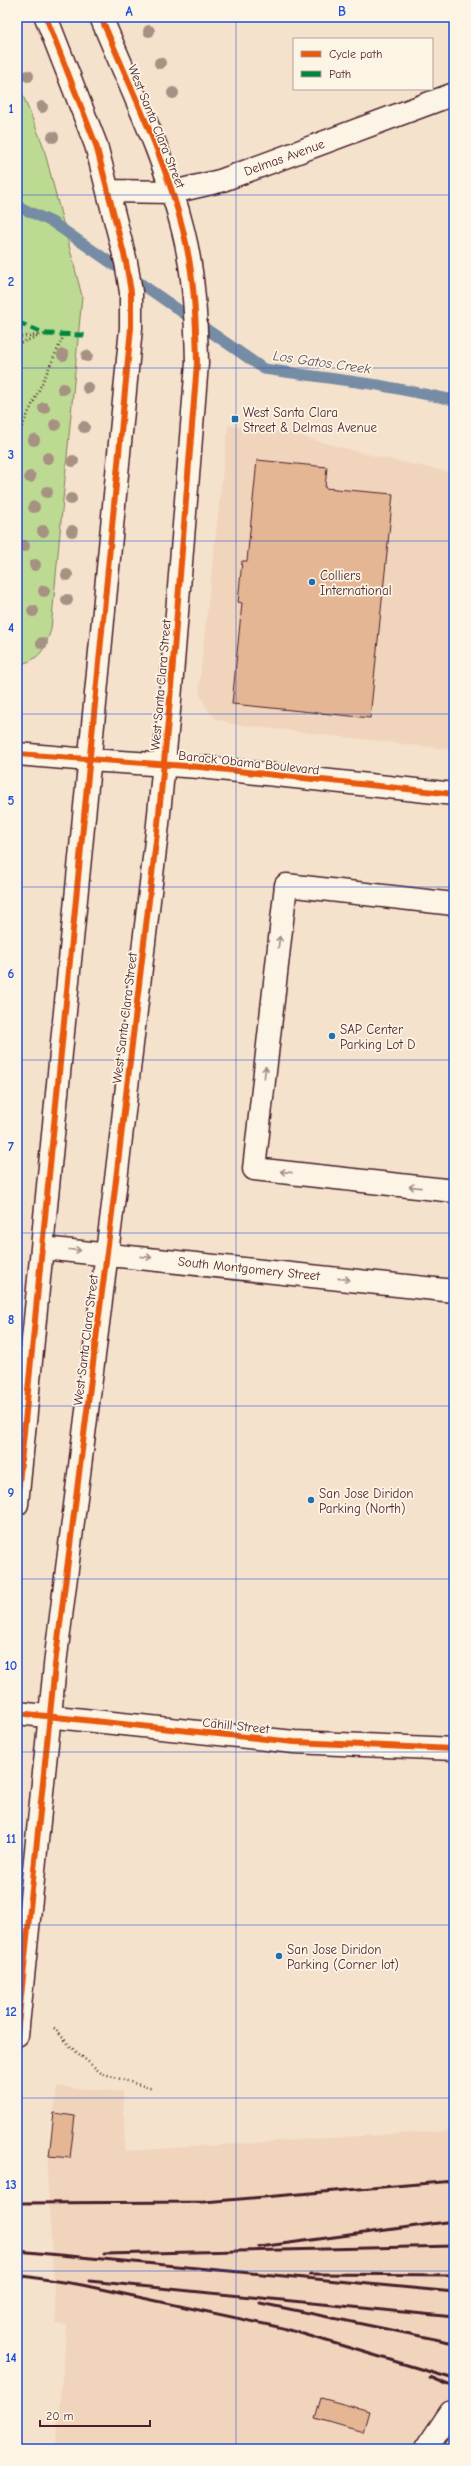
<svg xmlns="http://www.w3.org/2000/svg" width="471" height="2466" viewBox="0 0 471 2466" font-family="'Comic Neue',sans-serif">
  <rect width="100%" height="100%" fill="#f5e2cd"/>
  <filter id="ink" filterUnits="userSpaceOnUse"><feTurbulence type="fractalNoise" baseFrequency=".025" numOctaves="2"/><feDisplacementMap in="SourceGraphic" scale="8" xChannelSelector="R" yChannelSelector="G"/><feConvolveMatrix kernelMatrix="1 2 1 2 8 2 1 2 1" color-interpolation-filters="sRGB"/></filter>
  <g filter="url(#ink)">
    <!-- built -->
    <path fill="#f0d5bc" d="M228,425L289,433L378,457L454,473V750L232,724L216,719L207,709L200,695L199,684Z
      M17,831L22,852L17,920Z
      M57,2086L123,2092L125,2151L454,2130V2449H59L56,2440L67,2325L56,2324L47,2174Z"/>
    <!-- green -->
    <path fill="#bcda92" stroke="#837c5e" d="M17,81L43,145L82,296L51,629C45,650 40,660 17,665Z"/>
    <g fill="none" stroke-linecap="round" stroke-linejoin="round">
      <!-- stream -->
      <path stroke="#768ca4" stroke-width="11" d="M17,206L52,222L264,369L378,385L454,400"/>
    </g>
    <!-- building -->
    <path fill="#e4b694" stroke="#4a1f2b" d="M257,460L327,467L325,488L393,494L370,718L232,704L242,603L238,602L242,561H247Z
      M54,2113L75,2116L70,2158L49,2156Z
      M321,2398L369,2411L363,2432L315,2418Z"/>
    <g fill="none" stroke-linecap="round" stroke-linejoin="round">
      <defs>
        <path id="minor" d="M17,754L89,760
          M454,904L286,885L254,1169L454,1191
          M17,1713L294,1742L454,1749
          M426,2449L451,2412L454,2413"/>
        <path id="major" d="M108,191L173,192L220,181L454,94
          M89,760L200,767L454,794
          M43,1248L454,1291
          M17,1504C57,1112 93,720 131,328V292L126,262L96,145L46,17
          M17,2035L56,1656L113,1205L158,824L170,700L197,363C196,318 194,273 183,230C165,157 130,87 101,17"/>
      </defs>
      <!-- minor casing -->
      <use href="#minor" stroke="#4a1f2b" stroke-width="25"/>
      <!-- major casing -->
      <use href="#major" stroke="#4a1f2b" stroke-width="25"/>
      <!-- path -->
      <path stroke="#4a1f2b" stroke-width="2.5" stroke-dasharray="1 3" stroke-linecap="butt" d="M17,70H18
        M17,337L39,335
        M17,344L45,334
        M17,438L64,335
        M54,2028L72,2048L101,2073L153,2089"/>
      <!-- minor -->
      <use href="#minor" stroke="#fcf5e5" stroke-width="22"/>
      <!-- major -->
      <use href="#major" stroke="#fcf5e5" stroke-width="22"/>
      <!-- rail -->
      <path stroke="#4a1f2b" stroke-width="3" d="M17,2203L204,2202L454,2181
        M259,2247L454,2221
        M17,2251L454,2292
        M104,2254L454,2246
        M310,2274L454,2275
        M17,2275L82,2285L283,2328L454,2379
        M89,2281L454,2317
        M260,2303L454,2343
        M430,2377L454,2387"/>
      <!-- quiet -->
      <path stroke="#00873e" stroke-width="5" stroke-dasharray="10 5" stroke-linecap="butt" d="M17,322L45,334L87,335"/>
      <defs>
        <path id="cycleway" d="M17,754L200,767L454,794
          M17,1504C57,1112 93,720 131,328V292L126,262L96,145L46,17
          M17,1713L294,1742L454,1749
          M17,2035L56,1656L113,1205L158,824L170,700L197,363C196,318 194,273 183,230C165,157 130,87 101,17"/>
      </defs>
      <!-- cycleway casing -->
      <use href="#cycleway" stroke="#fcf5e5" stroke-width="8"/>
      <!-- cycleway -->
      <use href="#cycleway" stroke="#e8590c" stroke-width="6"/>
    </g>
    <!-- trees -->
    <g fill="#a69182">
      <circle cx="149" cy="31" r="6"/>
      <circle cx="160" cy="63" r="6"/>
      <circle cx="28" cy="76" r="6"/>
      <circle cx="173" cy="93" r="6"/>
      <circle cx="42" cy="107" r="6"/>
      <circle cx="53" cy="137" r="6"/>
      <circle cx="63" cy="355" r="6"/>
      <circle cx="87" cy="356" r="6"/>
      <circle cx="88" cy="388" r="6"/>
      <circle cx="63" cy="389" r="6"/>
      <circle cx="44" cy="408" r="6"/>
      <circle cx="55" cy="425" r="6"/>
      <circle cx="84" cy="427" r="6"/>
      <circle cx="34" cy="440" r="6"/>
      <circle cx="48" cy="458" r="6"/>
      <circle cx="73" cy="461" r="6"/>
      <circle cx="30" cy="477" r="6"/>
      <circle cx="47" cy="492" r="6"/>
      <circle cx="71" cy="499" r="6"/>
      <circle cx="34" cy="507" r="6"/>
      <circle cx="43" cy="531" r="6"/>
      <circle cx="72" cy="531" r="6"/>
      <circle cx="24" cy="546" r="6"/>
      <circle cx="35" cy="565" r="6"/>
      <circle cx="67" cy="575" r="6"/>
      <circle cx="44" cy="591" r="6"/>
      <circle cx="67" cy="600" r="6"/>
      <circle cx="33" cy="611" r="6"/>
      <circle cx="42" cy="643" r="6"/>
    </g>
    <!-- one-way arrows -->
    <defs><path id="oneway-shaft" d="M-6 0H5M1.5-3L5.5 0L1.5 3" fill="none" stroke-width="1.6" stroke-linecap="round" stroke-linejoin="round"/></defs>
    <g stroke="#a38a88">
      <use href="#oneway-shaft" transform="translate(279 942) rotate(-83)"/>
      <use href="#oneway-shaft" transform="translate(265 1072) rotate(-84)"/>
      <use href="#oneway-shaft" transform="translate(286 1172) rotate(-174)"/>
      <use href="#oneway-shaft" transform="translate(415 1187) rotate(-174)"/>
      <use href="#oneway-shaft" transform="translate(75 1250) rotate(5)"/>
      <use href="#oneway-shaft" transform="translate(146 1257) rotate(6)"/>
      <use href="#oneway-shaft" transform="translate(344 1279) rotate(6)"/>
    </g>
  </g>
  <!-- grid -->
  <path fill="none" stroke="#1d4ed8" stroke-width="1" stroke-opacity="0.55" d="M236,17V2449M17,195H454M17,368H454M17,541H454M17,714H454M17,887H454M17,1060H454M17,1233H454M17,1406H454M17,1579H454M17,1752H454M17,1925H454M17,2098H454M17,2271H454"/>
  <!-- markers -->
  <g fill="#1f6fb2" stroke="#fcf5e5" stroke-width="1.5">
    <rect x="231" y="415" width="8" height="8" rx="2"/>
    <circle cx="312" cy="582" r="4"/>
    <circle cx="332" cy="1036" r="4"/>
    <circle cx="311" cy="1500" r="4"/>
    <circle cx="279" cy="1956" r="4"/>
  </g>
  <g text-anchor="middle" stroke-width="3.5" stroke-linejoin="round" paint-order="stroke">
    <!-- street labels -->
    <g font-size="13" fill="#4a1f2b" stroke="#fcf5e5">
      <text transform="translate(157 126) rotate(68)" y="5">West Santa Clara Street</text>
      <text transform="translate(284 157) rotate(-20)" y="5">Delmas Avenue</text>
      <text transform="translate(160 685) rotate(-85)" y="5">West Santa Clara Street</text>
      <text transform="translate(249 762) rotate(6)" y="5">Barack Obama Boulevard</text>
      <text transform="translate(124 1018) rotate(-83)" y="5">West Santa Clara Street</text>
      <text transform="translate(249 1268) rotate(6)" y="5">South Montgomery Street</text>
      <text transform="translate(85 1340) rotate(-83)" y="5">West Santa Clara Street</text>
      <text transform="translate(236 1725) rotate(6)" y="5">Cahill Street</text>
    </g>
    <!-- poi labels -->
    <g font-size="13" fill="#4a1f2b" stroke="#fcf5e5" text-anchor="start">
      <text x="243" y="417">West Santa Clara<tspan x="243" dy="15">Street &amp; Delmas Avenue</tspan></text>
      <text x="320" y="580">Colliers<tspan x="320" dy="15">International</tspan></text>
      <text x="340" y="1034">SAP Center<tspan x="340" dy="15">Parking Lot D</tspan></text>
      <text x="319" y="1498">San Jose Diridon<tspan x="319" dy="15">Parking (North)</tspan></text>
      <text x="287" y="1954">San Jose Diridon<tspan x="287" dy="15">Parking (Corner lot)</tspan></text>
    </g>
    <!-- water labels -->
    <g font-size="14" font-style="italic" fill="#5c4c5e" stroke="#fcf5e5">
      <text transform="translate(322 362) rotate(8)" y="5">Los Gatos Creek</text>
    </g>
  </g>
  <!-- margin -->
  <rect width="471" height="2466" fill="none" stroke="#fcf5e5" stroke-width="44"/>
  <!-- legend -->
  <rect x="293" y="38" width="140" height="52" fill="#fcf5e5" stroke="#b59f9b"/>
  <rect x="301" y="51" width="20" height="6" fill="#e8590c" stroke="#b59f9b"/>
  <text x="329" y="58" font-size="12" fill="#4a1f2b">Cycle path</text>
  <rect x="301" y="71" width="20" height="6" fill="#00873e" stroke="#b59f9b"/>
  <text x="329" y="78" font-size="12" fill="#4a1f2b">Path</text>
  <!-- scale -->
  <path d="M40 2420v6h110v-6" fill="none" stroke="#4a1f2b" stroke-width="2"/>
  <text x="46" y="2420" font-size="12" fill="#4a1f2b" stroke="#fcf5e5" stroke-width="3" paint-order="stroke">20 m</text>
  <rect x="22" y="22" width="427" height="2422" fill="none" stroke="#1d4ed8" stroke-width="1.5"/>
  <g font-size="13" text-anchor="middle" font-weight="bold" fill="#1d4ed8">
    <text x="129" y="16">A</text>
    <text x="342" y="16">B</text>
    <text x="11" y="113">1</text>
    <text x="11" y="286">2</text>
    <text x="11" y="459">3</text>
    <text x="11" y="632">4</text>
    <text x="11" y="805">5</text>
    <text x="11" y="978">6</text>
    <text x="11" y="1151">7</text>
    <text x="11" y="1324">8</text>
    <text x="11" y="1497">9</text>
    <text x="11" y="1670">10</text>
    <text x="11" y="1843">11</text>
    <text x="11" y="2016">12</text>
    <text x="11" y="2189">13</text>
    <text x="11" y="2362">14</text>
  </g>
</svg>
